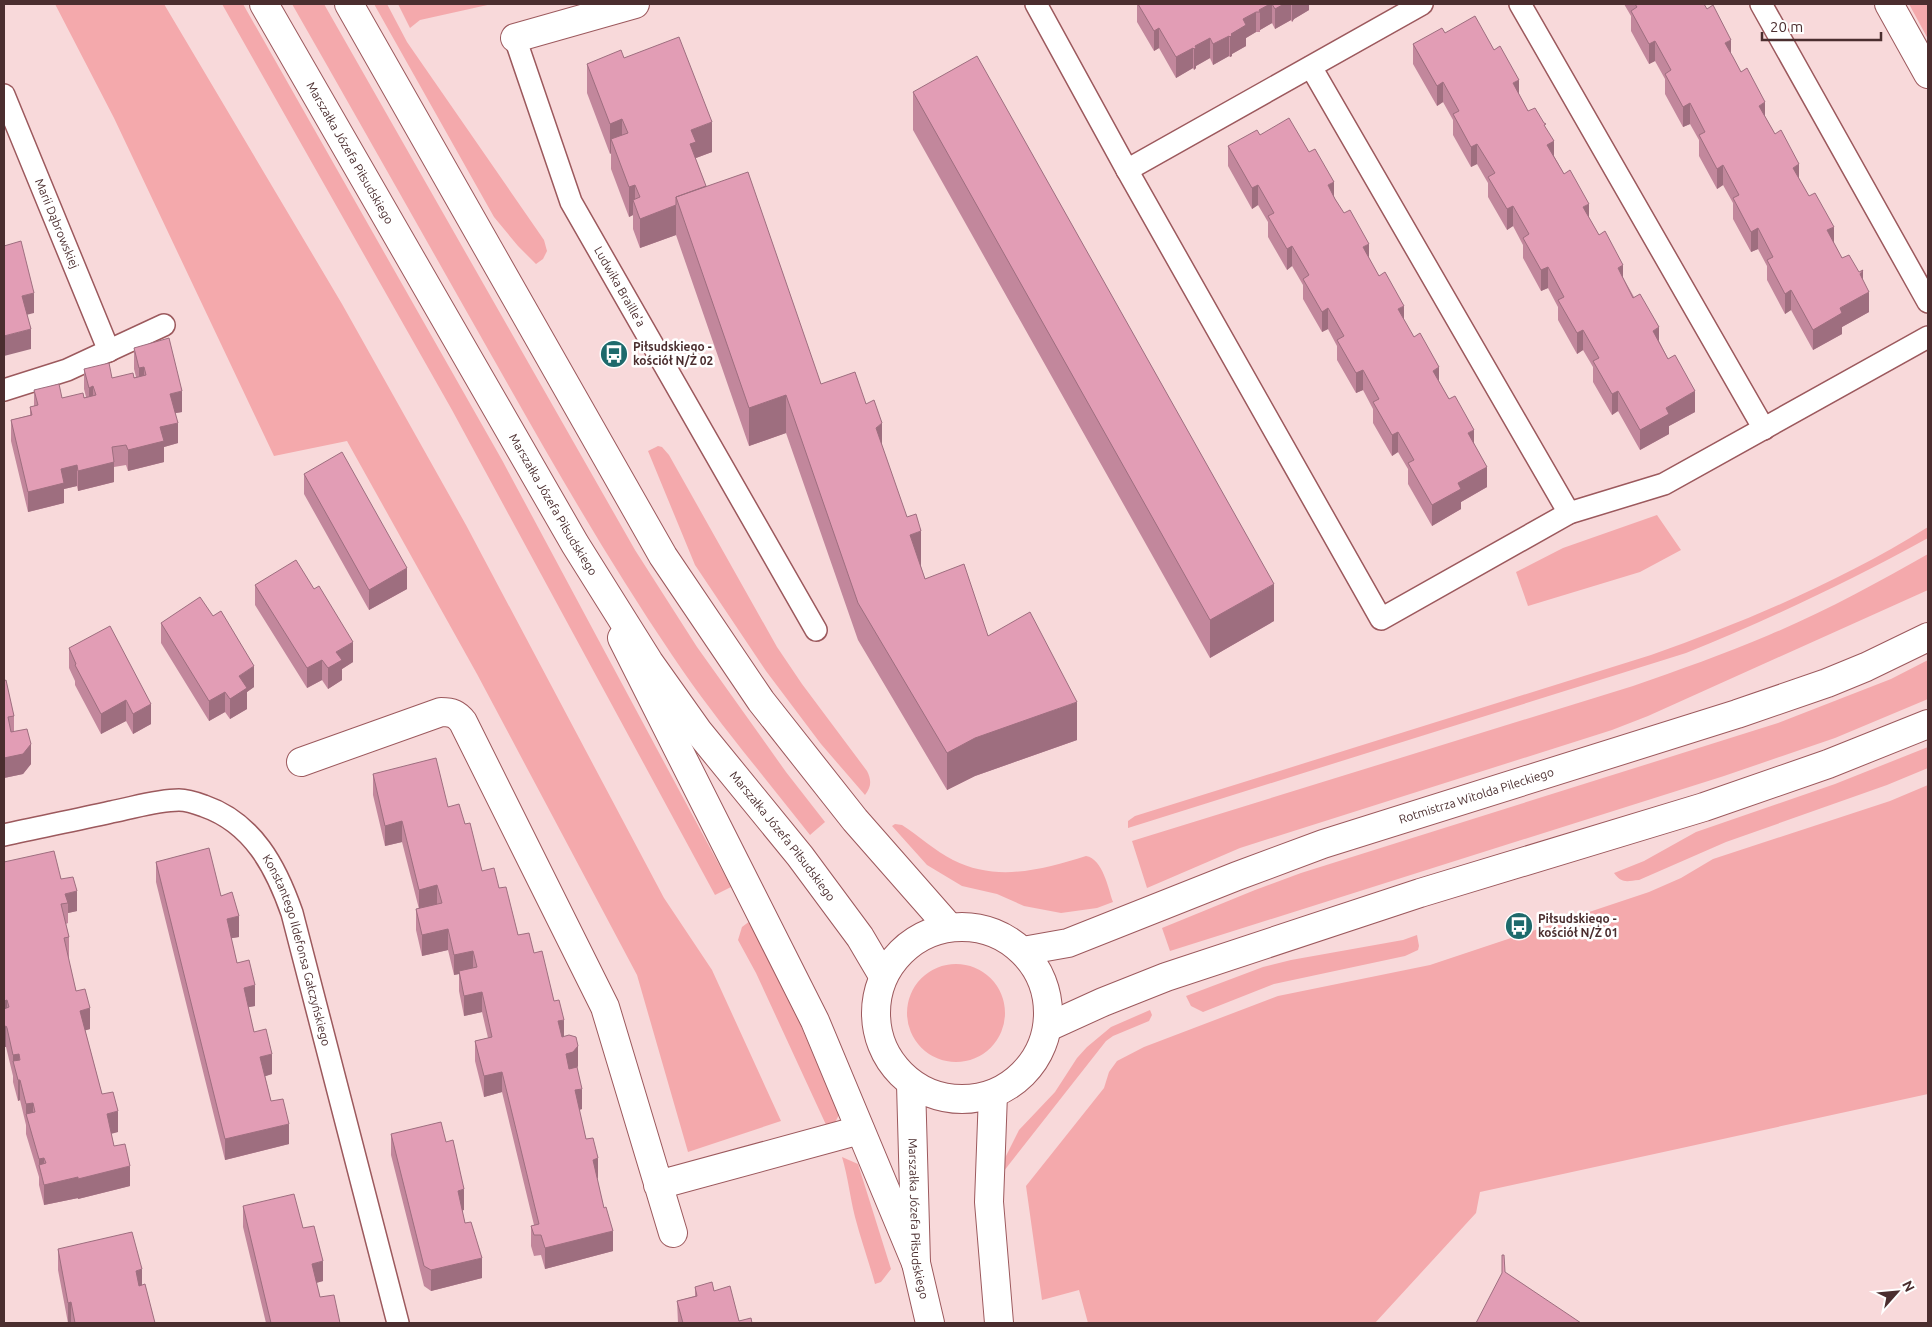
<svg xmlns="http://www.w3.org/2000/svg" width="1932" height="1327" viewBox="0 0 1932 1327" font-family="Ubuntu,sans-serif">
  <rect width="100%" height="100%" fill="#f8d9da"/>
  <!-- green -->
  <path fill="#f4a9ac" d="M55,4H164L342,304L466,525L664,898L712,970L781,1121L688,1152L637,975L477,674L347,441L274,456L114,118Z
    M222,4H243L502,460L731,887L715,895L452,410Z
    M292,4H324L635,550L697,647L786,772L825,822L810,835C764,776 714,718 672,655C599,547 536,434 472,321C412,215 352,109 292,4Z
    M374,4H387L407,42L544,240L547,251L543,259L536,264L518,246L494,217Z
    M398,4H492L420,20L410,28Z
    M1909,4H1928V39Z
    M658,446L662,447L669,455L777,647L802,684L867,771C872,781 871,787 865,795L821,744L766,671L695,565L648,451Z
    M1657,515L1681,550L1640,572L1528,606L1516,572L1563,548Z
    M1928,527V538C1848,582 1770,619 1686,653L1128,828V821L1135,816L1651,655C1747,621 1841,581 1928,527Z
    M1928,554V590L1648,716L1612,730L1240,848L1147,888L1132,841L1633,686C1679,670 1724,654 1769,635C1824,612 1877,583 1928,554Z
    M1928,660V699L1835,738L1724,776L1170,951L1162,928L1255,890L1301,873L1778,723L1891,679Z
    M1928,747V768L1887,785L1726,842L1639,880C1627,881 1622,884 1614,873L1644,861L1696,832L1835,784Z
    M1928,785V1094L1480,1192L1476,1213L1375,1323H1088L1079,1290L1042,1300L1026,1186L1104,1088L1109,1072L1117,1061L1144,1047L1278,996L1430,965L1649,892L1681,878L1713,859L1890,801Z
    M895,824L902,825C919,836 935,851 953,860C996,882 1042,870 1086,856C1103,859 1108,888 1113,902L1097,908L1061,913L1024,906L997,894L962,886L927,865L892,826Z
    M750,921L789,998L839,1115L832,1128L828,1129L756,973L738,940L742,927Z
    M1417,935L1419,946L1418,950L1405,956L1274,984L1203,1012L1191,1006L1186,996L1263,967L1291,960L1403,940Z
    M907 1013a49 49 0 1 1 98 0a49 49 0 1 1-98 0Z
    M1150,1010L1152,1015L1149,1021L1113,1036L1106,1041L1000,1176L1004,1160L1019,1130L1055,1092L1077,1058L1087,1047L1111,1027Z
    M842,1157L858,1164L891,1269L881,1282L875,1284C869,1262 861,1240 855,1217C850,1197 848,1177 842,1157Z"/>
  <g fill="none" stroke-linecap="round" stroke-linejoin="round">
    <defs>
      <g id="service">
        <path d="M1036,4L1127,170L1381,619L1569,513L1664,484L1928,337"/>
        <path d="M1520,4L1764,429"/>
        <path d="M1761,4L1928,302"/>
        <path id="s1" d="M515,38L571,202L816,630"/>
        <path d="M1311,67L1569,513"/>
        <path id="s2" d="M4,95L109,351"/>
        <path d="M1127,170L1422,4"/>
        <path d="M4,390L67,370L164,325"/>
        <path id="s3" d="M4,835C40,827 76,820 111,812C133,808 156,800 179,800C187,800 196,803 204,806C253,823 276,867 292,913L398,1323"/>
      </g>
      <path id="minor" d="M1889,4L1928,74
        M515,38L635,4
        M301,762L441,712C452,712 457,714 463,722L605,1007L673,1233
        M658,1185L860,1130"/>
      <g id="tertiary">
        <path d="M622,638L815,1021L916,1263"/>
        <path id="s4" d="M911,1084L916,1263L930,1323"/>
        <path d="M993,1094L989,1202L999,1323"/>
      </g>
      <g id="primary">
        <path id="s5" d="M264,4L575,544L649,662L698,731L800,856L860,937L883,976"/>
        <path d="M349,4L663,556L761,701L855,820L949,927"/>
        <circle cx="962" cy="1013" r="86"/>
        <path id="s6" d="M1023,951L1068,943L1237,876L1323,844L1737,714L1827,683L1866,667L1928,637"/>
        <path d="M1048,1027L1103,1002L1166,977L1420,893L1704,807L1828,764L1928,724"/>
      </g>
    </defs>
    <!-- service casing -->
    <use href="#service" stroke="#9c595d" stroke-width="24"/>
    <!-- minor casing -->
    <use href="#minor" stroke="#9c595d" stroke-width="30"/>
    <!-- tertiary casing -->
    <use href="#tertiary" stroke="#9c595d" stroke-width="30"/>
    <!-- primary casing -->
    <use href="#primary" stroke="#9c595d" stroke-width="30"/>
    <!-- service -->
    <use href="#service" stroke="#fff" stroke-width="21"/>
    <!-- minor -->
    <use href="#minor" stroke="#fff" stroke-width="28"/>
    <!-- tertiary -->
    <use href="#tertiary" stroke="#fff" stroke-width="28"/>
    <!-- primary -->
    <use href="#primary" stroke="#fff" stroke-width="28"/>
  </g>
  <!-- wall -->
  <path fill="#c2879c" d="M1137,4H1309V10L1294,19L1292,22L1291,20L1275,29L1272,23L1260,30V32H1256L1246,38V46L1232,54V56L1230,57L1229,56L1213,65L1210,58L1196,66V68L1194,70L1193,68L1176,78L1159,48L1154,51L1137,22Z
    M1624,4H1704L1842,258L1863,281L1869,312L1842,327V334L1813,350L1791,310L1785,314L1767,280V266L1758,249L1751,252L1733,219V203L1723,185L1717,189L1699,156V140L1690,124L1683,127L1665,94V79L1655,61L1649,64L1631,31V16Z
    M1445,33L1519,94L1528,111L1546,129L1554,156L1659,341L1695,412L1669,426V434L1640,450L1618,411L1612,415L1593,382V367L1583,350L1577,354L1558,320V307L1548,288L1541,291L1523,258V245L1513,226L1507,230L1488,197V183L1477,164L1471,167L1453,135V120L1443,102L1437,106L1413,64V44Z
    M624,58L712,152L696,158V160L706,186L821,384L866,404L882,447L925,579L988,636L1077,740L975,776L947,790L858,640L786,433L749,446L676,235L640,248L633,229V215L629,217L611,169V153L610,154L587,93V64Z
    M913,92L1274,621L1210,658L913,130Z
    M1260,135L1334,197L1474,443L1487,487L1461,502V509L1432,526L1408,484V469L1398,452L1392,456L1373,423V409L1363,390L1356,393L1337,360V346L1328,329L1322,332L1303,299V285L1292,266L1287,270L1268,237V222L1258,205L1252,209L1228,166V146Z
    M4,221L5,225V245H4Z
    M134,348L182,412L175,413L178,443L164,447V462L128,471L126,465L114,467V482L78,491L77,486L64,489V503L28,512L11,441V420L30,415V407L34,406V390L62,398L86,397L84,389V369L112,378L136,377L134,369Z
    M304,474L407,589L369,610L304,494Z
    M255,585L353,662L342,669V680L328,689L322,680L307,688L255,605Z
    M161,623L254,687L247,692V709L230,719L225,712L209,721L161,643Z
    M69,648L151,724L133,734L126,721L101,734L75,685V681L69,668Z
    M4,681L14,716V732L31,764L23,774L4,778Z
    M373,774L448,807L465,824L482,871L499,888L518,935L534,953L554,1001L564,1037L578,1066L577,1068L582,1109L579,1110L586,1139L598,1178L597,1179L613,1251L545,1269L541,1255L534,1256L531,1246V1226L534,1225L502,1092L484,1097L475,1061V1041L488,1038L482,1012L464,1016L459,991V974L454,975L448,950L422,956L416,930V909H419L402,842L385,846L373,795Z
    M4,862L61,879L77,911L68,913V923L66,924L69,937V958H68L76,991L90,1029L85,1030L102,1094L118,1132L111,1133L114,1146L130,1186L78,1199V1198L44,1205L39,1185V1177L26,1134V1125L20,1100L18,1101L13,1082V1076L6,1047Z
    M156,862L221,896L239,937L231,938L237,963L255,1006L248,1007L254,1032L272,1074L265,1076L271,1101L289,1144L225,1160L156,882Z
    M391,1134L446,1142L464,1210H462L465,1223L482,1278L431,1291L424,1286L391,1155Z
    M243,1206L303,1228L323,1281L316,1283L320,1297L340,1323H266L243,1227Z
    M58,1249L142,1285L155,1323H68L58,1270Z
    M695,1287L714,1291L739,1321L752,1323H678L677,1301L695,1296Z"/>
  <!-- shaded-wall -->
  <path fill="#9e6e7f" d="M1270,4H1272V23L1260,30V12L1259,10Z
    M1284,4H1291V20L1275,29V9Z
    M1292,4H1309V10L1294,19L1292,22Z
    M1256,12V32L1246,38V46L1232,54V56L1230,57V37L1231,34L1243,19Z
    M1159,28V48L1154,51V31Z
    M1229,36V56L1213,65V44Z
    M1210,38V58L1196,66V68L1194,70V49L1195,46Z
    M1731,40V60L1725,43Z
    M1655,41V61L1649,64V44Z
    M1193,48V68L1176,78V57Z
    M1519,80V100L1513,83Z
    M1443,82V102L1437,106V86Z
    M1765,102V123L1759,106Z
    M1690,103V124L1683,127V107Z
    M622,119V149L611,139V153L610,154V124Z
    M712,122V152L696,158V172L690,144L691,130Z
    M1554,141V161L1547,145Z
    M1477,144V164L1471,167V147Z
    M1799,164V185L1793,168Z
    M1723,165V185L1717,189V169Z
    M1334,182V203L1328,185Z
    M635,185V205L633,200V215L629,217V187Z
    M1258,185V205L1252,209V188Z
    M1589,204V224L1583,207Z
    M676,205V235L640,248V219Z
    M1513,206V226L1507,230V209Z
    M1834,227V247L1827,230Z
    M1758,228V249L1751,252V232Z
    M1369,244V264L1363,247Z
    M1292,246V266L1287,270V249Z
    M1623,265V285L1618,268Z
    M1548,267V288L1541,291V270Z
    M1863,270V291L1860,274Z
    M1791,290V310L1785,314V294Z
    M1869,292V312L1842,327V334L1813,350V330L1840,308Z
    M34,293V313L22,316V296Z
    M1404,306V326L1398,309Z
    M1328,308V329L1322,332V312Z
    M1659,327V348L1653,331Z
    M31,329V349L4,356V336Z
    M1583,330V350L1577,354V333Z
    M144,367V387L139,388V368Z
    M1439,367V387L1433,371Z
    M1363,370V390L1356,393V373Z
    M93,386V407L89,408V388Z
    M182,391V412L170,414V394Z
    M1618,391V411L1612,415V394Z
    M1695,391V412L1669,426V434L1640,450V430L1666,408Z
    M786,395V433L749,446V408Z
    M178,423V443L164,447V462L128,471V450L160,427Z
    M882,423V461L876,428Z
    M1474,430V450L1468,433Z
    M1398,432V452L1392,456V435Z
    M114,462V482L78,491V471Z
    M77,465V486L64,489V503L28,512V492L61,469Z
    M1487,467V487L1461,502V509L1432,526V505L1458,483Z
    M921,531V569L910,535Z
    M407,568V589L369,610V590Z
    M1274,584V621L1210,658V620Z
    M353,642V662L342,669V680L328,689V668L336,652Z
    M322,660V680L307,688V668Z
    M254,666V687L247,692V709L230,719V699L239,676Z
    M225,692V712L209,721V701Z
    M126,700V721L101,734V714Z
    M1077,702V740L975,776L947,790V753L975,738Z
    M151,704V724L133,734V714Z
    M31,744V764L23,774L4,778V758Z
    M402,821V842L385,846V826Z
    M437,885V906L419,910V890Z
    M77,891V911L68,913V903L65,894Z
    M239,916V937L227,939V919Z
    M448,929V950L422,956V935Z
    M473,951V971H459V974L454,975V955Z
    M255,985V1006L244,1008V988Z
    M482,992V1012L464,1016V996Z
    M7,1000V1020L4,1021V1001Z
    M90,1008V1029L80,1032V1011Z
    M564,1020V1040L558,1042V1021Z
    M6,1026V1047H4V1027Z
    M578,1046V1066L573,1073L566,1074V1054Z
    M19,1054V1074L13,1061V1076V1055Z
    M272,1054V1074L260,1078V1057Z
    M502,1072V1092L484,1097V1076Z
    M18,1080H20V1100L18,1101Z
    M582,1089V1109L575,1111V1090Z
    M33,1103V1123L26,1114V1125V1104Z
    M118,1111V1132L107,1135V1114Z
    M289,1124V1144L225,1160V1139Z
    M44,1158V1178L39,1167V1159Z
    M598,1158V1178L593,1180V1160Z
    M130,1166V1186L78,1199V1179Z
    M78,1177V1198L44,1205V1185Z
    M464,1189V1210L458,1212V1191Z
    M613,1231V1251L545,1269V1248Z
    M482,1258V1278L431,1291V1270Z
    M323,1261V1281L312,1284V1264Z
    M142,1269V1290L136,1291V1271Z
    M71,1302V1323H68V1303Z"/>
  <!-- building -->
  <path fill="#e29db5" stroke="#9e6e7f" d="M1138,4H1270L1259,10L1260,12H1256L1243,19L1246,25L1231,34L1232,35L1230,37L1229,36L1213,44L1210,38L1195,46L1196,48L1194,49L1193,48L1176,57L1159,28L1154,31Z
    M1272,4H1284L1275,9Z
    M1635,4H1704L1707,9L1713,5L1731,40L1725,43L1733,57L1741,72L1747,68L1765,102L1759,106L1775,134L1781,130L1799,164L1793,168L1809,196L1815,193L1834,227L1827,230L1842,258L1849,255L1859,272L1863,270L1860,274L1869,292L1840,308L1842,313L1813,330L1791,290L1785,294L1767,260L1773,257L1758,228L1751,232L1733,198L1739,195L1723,165L1717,169L1699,135L1705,132L1690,103L1683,107L1665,74L1671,70L1655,41L1649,44L1631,11L1637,7Z
    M1475,16L1494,50L1500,46L1519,80L1513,83L1528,111L1535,108L1544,123L1546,124L1544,125L1554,141L1547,145L1564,174L1570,170L1589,204L1583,207L1599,235L1605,231L1623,265L1618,268L1633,298L1640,294L1659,327L1653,331L1668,359L1675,355L1695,391L1666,408L1669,414L1640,430L1618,391L1612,394L1593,361L1599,358L1583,330L1577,333L1558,300L1564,297L1548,267L1541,270L1523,238L1529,234L1513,206L1507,209L1488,177L1495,173L1477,144L1471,147L1453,114L1459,111L1443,82L1437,86L1413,44L1442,28L1445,33Z
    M679,37L712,122L691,130L696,142L690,144L706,186L676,197V205L640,219L633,200L640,197L635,185L629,187L611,139L628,133L622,119L610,124L587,64L621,50L624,58Z
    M977,56L1274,584L1210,620L913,92Z
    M1289,118L1309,152L1315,149L1334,182L1328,185L1335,199L1344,213L1350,210L1369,244L1363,247L1379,276L1385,272L1404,306L1398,309L1414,337L1420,333L1439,367L1433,371L1449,399L1455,396L1474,430L1468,433L1487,467L1458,483L1461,489L1432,505L1408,463L1414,460L1398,432L1392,435L1373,402L1379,399L1363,370L1356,373L1337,340L1344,336L1328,308L1322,312L1303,279L1309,275L1292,246L1287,249L1268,216L1274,213L1258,185L1252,188L1228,146L1257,130L1260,135Z
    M748,172L821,384L855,372L866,404L874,400L882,423L876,428L907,517L916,514L921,531L910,535L925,579L964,564L988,636L1030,612L1077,702L975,738L947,753L858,603L786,395L749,408L676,197Z
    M21,241L34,293L22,296L31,329L4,336V246Z
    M169,338L182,391L170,394L178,423L160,427L164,441L128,450L126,445L112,447L114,462L78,471L77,465L61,469L64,483L28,492L11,420L32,415L30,407L38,405L34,390L59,384L62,398L83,393L84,398L96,395L93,386L89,388L84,369L109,363L112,378L133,373L134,378L146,375L144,367L139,368L134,348Z
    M342,452L407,568L369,590L304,474Z
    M296,560L314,589L319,586L353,642L336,652L342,660L328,668L322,660L307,668L255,585Z
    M200,597L213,616L221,611L254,666L239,676L247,688L230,699L225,692L209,701L161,623Z
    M110,626L151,704L133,714L126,700L101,714L75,665L76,664L69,648Z
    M6,680L14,716L8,717L11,732L27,729L31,744L23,754L4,758V681Z
    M436,758L448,807L459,804L465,824L470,823L482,871L494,868L499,888L506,887L518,935L529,933L534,953L542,951L554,1001L559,1000L564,1020L558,1021L562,1037L569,1035L576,1037L578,1046L573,1052L566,1054L569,1069L577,1067L582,1089L575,1090L586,1139L593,1138L598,1158L593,1160L604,1208L606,1207L613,1231L545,1248L541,1235H534L531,1226L539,1224L502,1072L484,1076L475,1041L492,1037L482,992L464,996L459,971L477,967L473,951L454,955L448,929L422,935L416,909L442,903L437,885L419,890L402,821L385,826L373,774Z
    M209,848L221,896L232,892L239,916L227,919L237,963L249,960L255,985L244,988L254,1032L266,1029L272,1054L260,1057L271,1101L283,1099L289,1124L225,1139L156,862Z
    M54,851L61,879L73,877L77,891L65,894L68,903L61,904L69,937L64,938L76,991L85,989L90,1008L80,1011L102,1094L113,1092L118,1111L107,1114L114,1146L125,1144L130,1166L78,1179V1177L44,1185L39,1165L46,1163L44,1158L39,1159L26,1114L35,1112L33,1103L26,1104L20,1080H18L13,1061L20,1060L19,1054L13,1055L7,1028L6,1026L4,1027V1009L9,1007L7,1000L4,1001V862Z
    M441,1122L446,1142L453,1140L464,1189L458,1191L465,1223L471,1222L482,1258L431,1270L424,1266L391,1134Z
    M294,1194L303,1228L314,1226L323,1261L312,1264L320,1297L334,1295L340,1323H271L243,1206Z
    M132,1232L142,1269L136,1271L139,1286L145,1284L155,1323H75L71,1302L68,1303L58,1249Z
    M1502,1255H1504L1505,1272L1581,1323H1476L1502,1273Z
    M712,1282L714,1291L730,1286L739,1321L751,1318L752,1323H683L677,1301L697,1296L695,1287Z"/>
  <!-- icons -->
  <defs>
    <symbol id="bus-disc" viewBox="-11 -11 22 22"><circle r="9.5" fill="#1e6a6c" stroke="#fff"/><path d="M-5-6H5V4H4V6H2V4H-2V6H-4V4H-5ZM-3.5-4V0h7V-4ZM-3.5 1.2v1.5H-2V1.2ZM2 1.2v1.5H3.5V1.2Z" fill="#fff"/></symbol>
  </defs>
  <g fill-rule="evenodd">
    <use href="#bus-disc" x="598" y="338" width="32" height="32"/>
    <use href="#bus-disc" x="1503" y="910" width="32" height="32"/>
  </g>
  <g text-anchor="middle" stroke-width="5" stroke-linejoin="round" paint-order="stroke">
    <!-- street labels -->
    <g font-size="12" fill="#4b2e2f" stroke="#fff">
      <text dy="4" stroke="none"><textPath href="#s5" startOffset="172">Marszałka Józefa Piłsudskiego</textPath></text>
      <text dy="4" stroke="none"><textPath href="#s2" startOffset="139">Marii Dąbrowskiej</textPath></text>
      <text dy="4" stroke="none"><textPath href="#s1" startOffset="271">Ludwika Braille'a</textPath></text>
      <text dy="4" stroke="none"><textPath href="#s5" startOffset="578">Marszałka Józefa Piłsudskiego</textPath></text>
      <text dy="4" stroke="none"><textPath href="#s6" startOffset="480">Rotmistrza Witolda Pileckiego</textPath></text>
      <text dy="4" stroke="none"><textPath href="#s5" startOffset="982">Marszałka Józefa Piłsudskiego</textPath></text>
      <text dy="4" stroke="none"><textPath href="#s3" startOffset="385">Konstantego Ildefonsa Gałczyńskiego</textPath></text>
      <text dy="4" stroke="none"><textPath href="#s4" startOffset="135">Marszałka Józefa Piłsudskiego</textPath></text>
    </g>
    <!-- poi labels -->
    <g font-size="12" font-weight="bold" fill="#4b2e2f" stroke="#fff" text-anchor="start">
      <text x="633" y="351">Piłsudskiego -<tspan x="633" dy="14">kościół N/Ż 02</tspan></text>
      <text x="1538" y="923">Piłsudskiego -<tspan x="1538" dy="14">kościół N/Ż 01</tspan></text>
    </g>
  </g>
  <!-- border -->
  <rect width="1932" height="1327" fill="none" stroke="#4b2e2f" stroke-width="10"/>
  <!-- north arrow -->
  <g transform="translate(1897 1292) rotate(63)" stroke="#ffffff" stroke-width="4" paint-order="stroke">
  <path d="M0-4L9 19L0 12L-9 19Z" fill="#4b2e2f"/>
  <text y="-8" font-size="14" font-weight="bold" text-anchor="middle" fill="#4b2e2f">N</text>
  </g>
  <!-- scale -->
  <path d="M1762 32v8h119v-8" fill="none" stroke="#4b2e2f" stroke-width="2.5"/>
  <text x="1770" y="32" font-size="15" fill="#4b2e2f" stroke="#ffffff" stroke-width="4" paint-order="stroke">20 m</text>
</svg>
